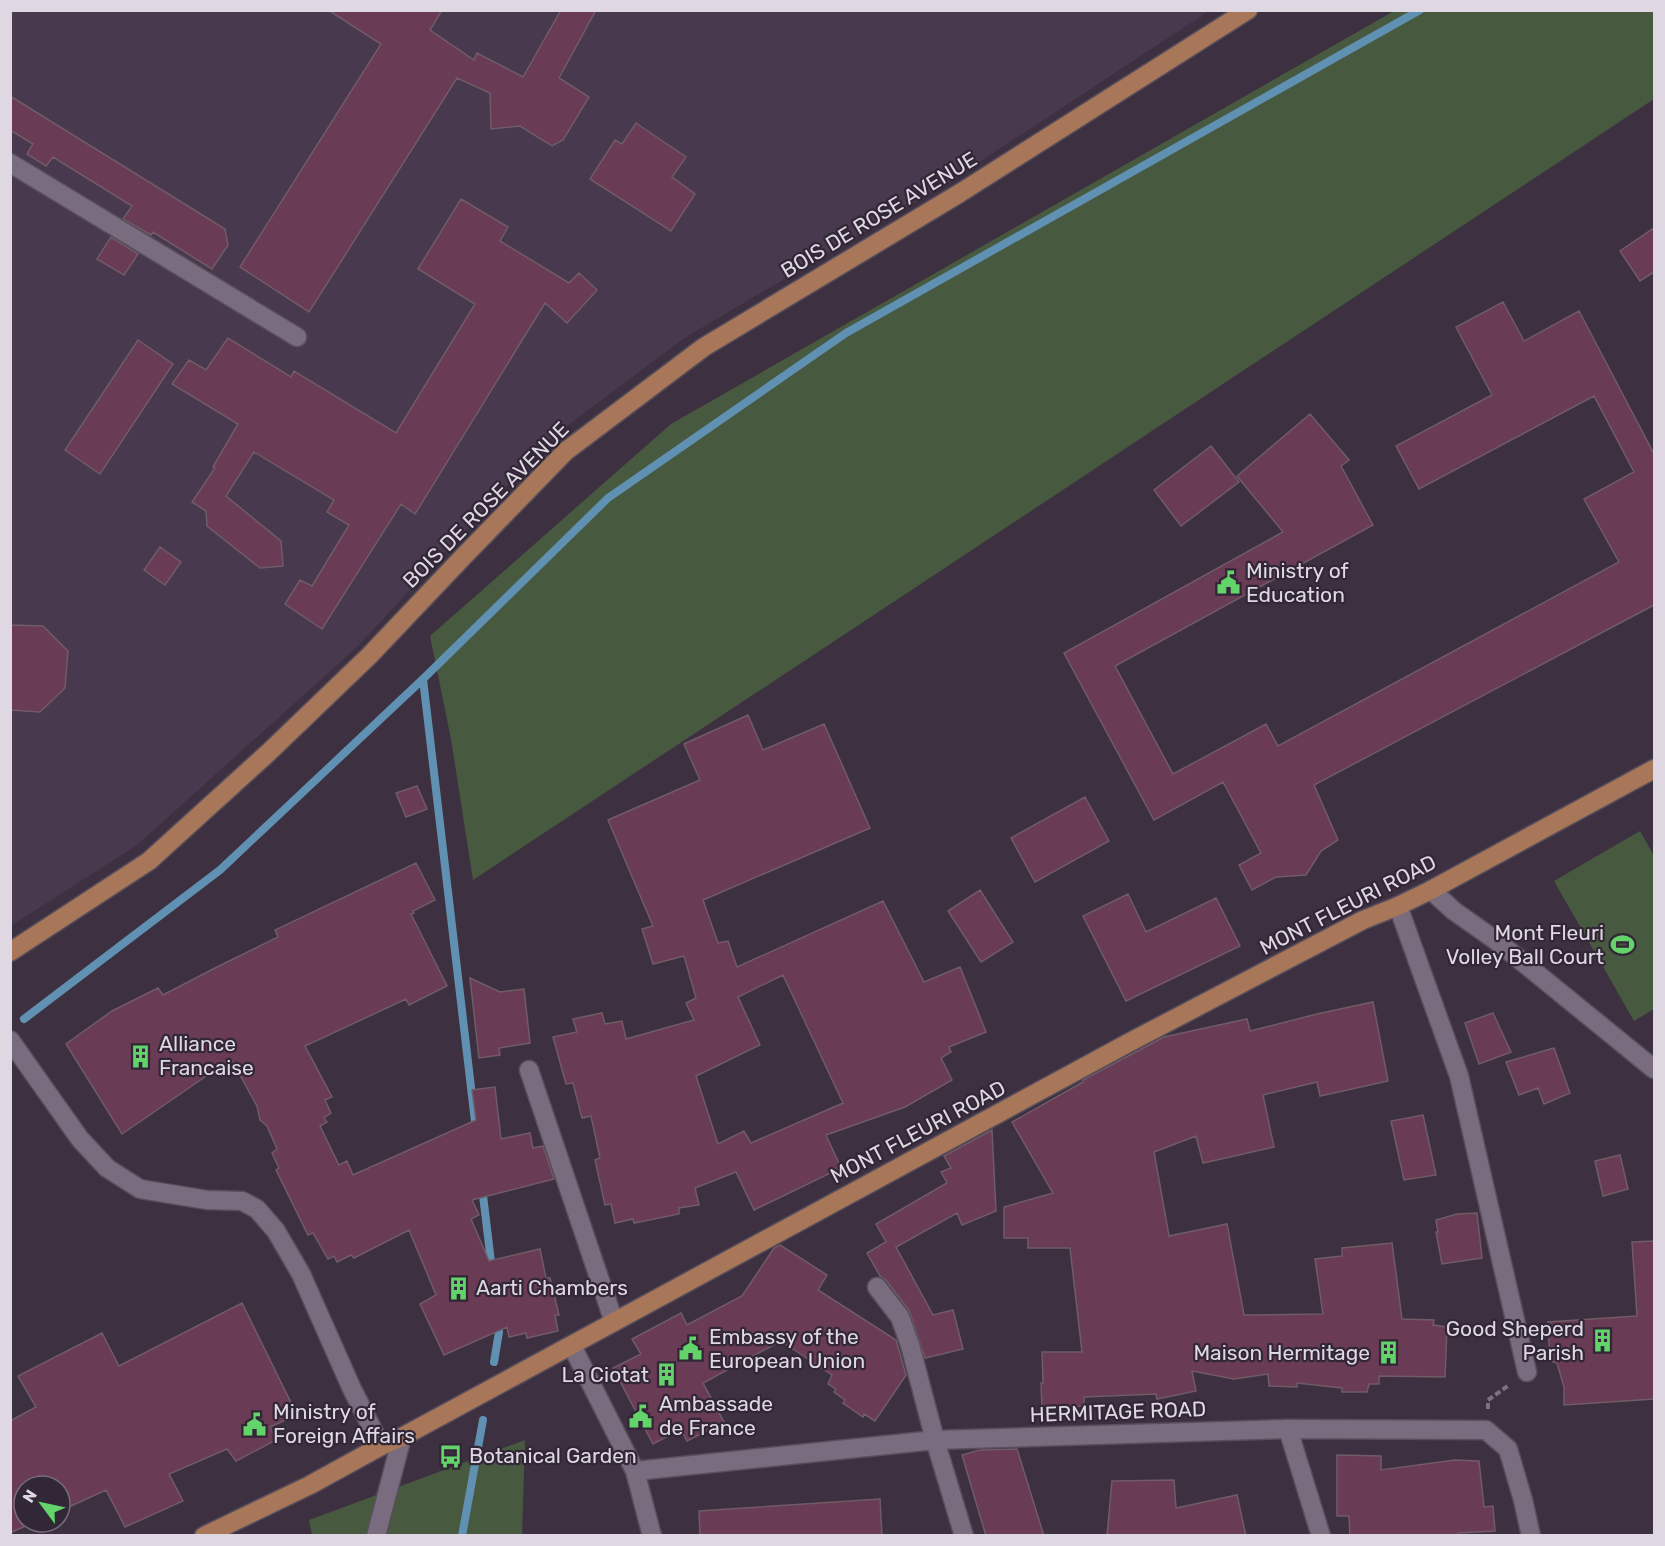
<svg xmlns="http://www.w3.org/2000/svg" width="1665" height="1546" viewBox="0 0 1665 1546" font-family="Rubik,sans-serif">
  <rect width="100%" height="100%" fill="#3d3141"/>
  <!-- built -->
  <path fill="#48394e" d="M11,11H1209L952,180L686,337L552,437L358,646L137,845L11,926Z"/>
  <!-- green -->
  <path fill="#47593f" d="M1394,11H1654V99L473,880L451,739L430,636L671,424Z
    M1640,831L1654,856V1009L1634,1021L1554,881Z
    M525,1440L522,1535H312L309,1520Z"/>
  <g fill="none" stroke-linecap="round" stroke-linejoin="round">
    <!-- stream -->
    <path stroke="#6090b2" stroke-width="8" d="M423,679L476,1130
      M24,1019L220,870L423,679L608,498L846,333L1420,10
      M482,1187L492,1270
      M494,1362L499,1332L498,1321
      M462,1536L483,1420"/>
  </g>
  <!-- building -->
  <path fill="#693b54" stroke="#705b66" stroke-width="1.5" fill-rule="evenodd" d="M328,10H442L430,30L474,60L477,53L523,77L561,10H596L559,78L589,97L563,140L552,146L520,126L491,129L490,93L457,78L309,312L240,267L381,44Z
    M10,96L225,229L228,245L212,269L153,232L151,235L123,219L132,206L53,157L46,166L27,154L33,144L10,130Z
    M636,123L686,157L672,177L695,194L671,231L590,179L615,140L622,144Z
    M461,199L508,227L500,241L569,283L579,273L597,290L567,323L545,303L415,514L401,504L322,629L285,604L300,580L312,586L349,525L327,512L334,500L254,452L226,496L281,541L283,566L260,568L207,526L206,511L192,502L215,468L213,467L238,424L172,384L189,360L206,370L228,338L291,377L294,371L396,433L475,304L418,269Z
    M1654,228V272L1640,281L1620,251Z
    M111,237L138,254L124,275L97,259Z
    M1503,302L1524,341L1579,311L1654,454V605L1314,785L1338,840L1321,851L1306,875L1276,877L1252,890L1239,865L1261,853L1223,782L1154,820L1064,653L1283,532L1237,476L1310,414L1349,460L1341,466L1373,525L1115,666L1173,774L1266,724L1278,746L1619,562L1584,499L1634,472L1594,396L1419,489L1396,446L1492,395L1456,327Z
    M138,340L173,364L100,474L65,450Z
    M1211,446L1239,482L1181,526L1154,490Z
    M160,547L181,562L165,585L144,570Z
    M10,625L43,626L68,651L65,688L40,712L10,710Z
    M748,715L763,750L824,724L870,828L703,900L718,943L728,941L737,967L883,901L924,982L960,967L986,1032L949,1047L951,1052L941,1058L952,1080L905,1107L826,1135L841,1168L754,1210L736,1172L695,1188L699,1205L679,1208V1214L634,1223L633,1219L615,1223L611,1204L605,1205L595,1160L600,1158L591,1116L582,1118L573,1083L566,1084L553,1037L577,1032L573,1019L602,1013L605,1024L622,1021L626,1039L694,1020L686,1003L696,998L684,956L653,964L642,929L653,926L608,820L700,780L684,744ZM783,975L843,1103L751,1143L744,1131L718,1144L696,1076L760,1045L738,997Z
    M417,786L427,809L406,817L396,793Z
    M1085,797L1109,841L1035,882L1011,838Z
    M416,863L435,900L413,911L414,913L411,914L447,986L409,1005L406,999L305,1046L332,1097L325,1100L331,1113L324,1118L327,1122L320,1126L339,1165L347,1161L353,1175L476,1120L472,1090L495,1087L501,1139L530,1133L533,1148L543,1146L554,1179L472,1200L479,1215L471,1219L489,1261L540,1249L546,1278H550L559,1315H555L558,1331L527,1338L526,1333L509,1337L507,1327L444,1355L420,1304L436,1295L409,1230L354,1258L351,1255L337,1262L334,1256L328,1259L313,1233L308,1235L276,1170L279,1168L272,1153L277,1149L267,1126L260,1120L257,1106L231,1059L122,1134L66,1044L112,1011L158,988L163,995L217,967L278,937L275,930Z
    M980,890L1013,942L981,962L948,911Z
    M1128,894L1146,932L1216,898L1240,946L1126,1001L1083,916Z
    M470,978L500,992L524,989L530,1043L499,1048L500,1055L479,1058Z
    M1373,1002L1388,1081L1320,1096L1317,1082L1263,1095L1274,1147L1203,1163L1196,1136L1154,1152L1169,1236L1227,1224L1244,1315L1323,1314L1315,1259L1342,1256V1248L1392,1243L1402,1319L1434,1320L1433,1325L1447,1327L1445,1377L1379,1376V1384H1369L1367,1392H1342V1388L1297,1383V1387L1269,1386L1268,1374L1234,1379L1192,1371L1196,1391L1157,1399L1156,1394L1084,1397V1406L1042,1408L1041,1383H1043L1042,1352H1082L1070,1248H1028V1238H1004V1207L1053,1193L1012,1122L1083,1082V1080L1164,1037L1247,1019L1250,1031L1317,1014Z
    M1493,1013L1511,1052L1479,1064L1465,1023Z
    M1554,1048L1570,1093L1544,1104L1538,1088L1519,1095L1506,1062Z
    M1423,1115L1436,1175L1404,1180L1391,1121Z
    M992,1130L996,1211L962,1225L957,1213L896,1247L933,1315L953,1310L963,1349L925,1358L909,1310L886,1280L880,1276L867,1253L886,1242L876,1224L947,1183L941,1172L951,1168L944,1156Z
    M1620,1155L1628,1189L1603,1196L1595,1161Z
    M1477,1213L1482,1258L1442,1264L1436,1232H1438L1436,1220L1457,1214Z
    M1654,1241V1399L1564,1405V1387L1557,1363L1550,1361L1548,1322L1637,1316L1632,1242Z
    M780,1245L827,1275L818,1290L896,1340L906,1375L875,1421L864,1414L863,1417L843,1403L845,1400L834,1392L836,1389L828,1384L832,1375L781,1341L703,1383L724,1422L687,1441L681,1429L653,1444L613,1368L641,1354L632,1339L681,1313L687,1325L742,1296L774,1248Z
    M242,1303L297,1415L270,1427L276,1440L236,1461L227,1449L169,1474L183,1501L125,1527L106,1490L60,1511V1486H24V1522H34L10,1533V1421L36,1407L18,1376L102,1333L119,1366Z
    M1017,1449L1044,1536H986L962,1455L980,1450Z
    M1337,1455L1381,1456V1470L1455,1460L1479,1461L1484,1507L1493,1506L1495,1531L1458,1533V1536H1350L1349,1516H1337Z
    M1174,1480L1176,1508L1237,1495L1246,1536H1107L1112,1481Z
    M880,1499L882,1536H700L699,1511Z"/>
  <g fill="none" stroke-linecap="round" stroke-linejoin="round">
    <defs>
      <path id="minor" d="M10,163L297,337
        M1431,890L1454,911L1498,942L1654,1069
        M1398,906L1459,1076L1527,1372
        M10,1040L80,1139L107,1168L140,1189L207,1200L242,1201L257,1209L276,1231L301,1274L352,1389L381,1446
        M529,1070L614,1322
        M877,1287L900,1317L910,1345L935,1440L964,1536
        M572,1346L635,1471L652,1536
        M1288,1429L1321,1536
        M635,1471L935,1440L1288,1429L1486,1430L1508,1449L1523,1500L1531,1536
        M376,1536L402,1437"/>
      <path id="major" d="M10,952L149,861L268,753L370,655L462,558L566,451L704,347L960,193L1248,10
        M204,1536L310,1485L381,1446L402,1437L1130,1042L1363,920L1398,906L1431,890L1654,769"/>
    </defs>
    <!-- minor casing -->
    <use href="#minor" stroke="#584e5c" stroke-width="21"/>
    <!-- major casing -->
    <use href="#major" stroke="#584e5c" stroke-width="21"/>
    <!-- path -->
    <path stroke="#7c727f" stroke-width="4" stroke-dasharray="6 3" stroke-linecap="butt" d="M1488,1409V1400L1509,1385"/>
    <!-- minor -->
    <use href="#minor" stroke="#796c7e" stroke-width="18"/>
    <!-- major -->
    <use href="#major" stroke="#a87658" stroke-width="18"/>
  </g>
  <!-- icons -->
  <defs>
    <symbol id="civic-bare" viewBox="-9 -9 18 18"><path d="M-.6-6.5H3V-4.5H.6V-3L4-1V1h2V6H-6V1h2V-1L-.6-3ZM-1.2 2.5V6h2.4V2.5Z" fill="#62d469" stroke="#322737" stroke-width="2.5" paint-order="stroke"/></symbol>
    <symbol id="stadium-bare" viewBox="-9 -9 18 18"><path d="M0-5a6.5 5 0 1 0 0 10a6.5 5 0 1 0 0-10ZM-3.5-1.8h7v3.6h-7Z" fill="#62d469" stroke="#322737" stroke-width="2.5" paint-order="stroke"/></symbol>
    <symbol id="building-bare" viewBox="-9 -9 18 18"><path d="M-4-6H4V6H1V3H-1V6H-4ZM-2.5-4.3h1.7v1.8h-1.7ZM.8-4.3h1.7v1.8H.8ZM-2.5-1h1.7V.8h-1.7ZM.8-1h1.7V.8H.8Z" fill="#62d469" stroke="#322737" stroke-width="2.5" paint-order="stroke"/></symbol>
    <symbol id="bus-bare" viewBox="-9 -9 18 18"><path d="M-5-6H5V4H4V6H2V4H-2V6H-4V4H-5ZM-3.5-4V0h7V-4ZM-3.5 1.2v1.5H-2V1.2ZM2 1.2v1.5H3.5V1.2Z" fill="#62d469" stroke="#322737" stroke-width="2.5" paint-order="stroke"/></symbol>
  </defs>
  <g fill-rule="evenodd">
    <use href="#civic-bare" x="1212" y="566" width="33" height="33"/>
    <use href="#stadium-bare" x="1606" y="928" width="33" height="33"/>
    <use href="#building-bare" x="124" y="1040" width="33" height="33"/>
    <use href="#building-bare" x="442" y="1272" width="33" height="33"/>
    <use href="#building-bare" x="1586" y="1324" width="33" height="33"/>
    <use href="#civic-bare" x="674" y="1332" width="33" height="33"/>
    <use href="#building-bare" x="1372" y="1336" width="33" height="33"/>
    <use href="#building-bare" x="650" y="1358" width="33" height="33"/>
    <use href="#civic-bare" x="624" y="1400" width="33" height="33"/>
    <use href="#civic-bare" x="238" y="1408" width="33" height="33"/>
    <use href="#bus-bare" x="434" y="1440" width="33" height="33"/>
  </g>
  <g text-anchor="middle" stroke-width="4.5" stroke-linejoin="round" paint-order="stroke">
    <!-- street labels -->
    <g font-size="21" fill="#dfd8e2" stroke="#322737">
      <text transform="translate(879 215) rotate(-31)" y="7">BOIS DE ROSE AVENUE</text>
      <text transform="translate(486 505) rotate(-45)" y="7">BOIS DE ROSE AVENUE</text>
      <text transform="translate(1348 905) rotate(-27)" y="7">MONT FLEURI ROAD</text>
      <text transform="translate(918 1132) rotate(-28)" y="7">MONT FLEURI ROAD</text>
      <text transform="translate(1118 1412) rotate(-2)" y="7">HERMITAGE ROAD</text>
    </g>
    <!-- poi labels -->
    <g font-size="21" fill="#dfd8e2" stroke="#322737" text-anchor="start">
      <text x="1246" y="578">Ministry of<tspan x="1246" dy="24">Education</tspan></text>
      <text x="1604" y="940" text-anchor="end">Mont Fleuri<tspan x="1604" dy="24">Volley Ball Court</tspan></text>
      <text x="159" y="1051">Alliance<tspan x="159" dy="24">Francaise</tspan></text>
      <text x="476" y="1295">Aarti Chambers</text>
      <text x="1584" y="1336" text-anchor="end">Good Sheperd<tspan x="1584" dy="24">Parish</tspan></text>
      <text x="709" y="1344">Embassy of the<tspan x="709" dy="24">European Union</tspan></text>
      <text x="1370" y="1360" text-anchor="end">Maison Hermitage</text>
      <text x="649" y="1382" text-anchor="end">La Ciotat</text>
      <text x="659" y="1411">Ambassade<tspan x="659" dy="24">de France</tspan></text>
      <text x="273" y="1419">Ministry of<tspan x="273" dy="24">Foreign Affairs</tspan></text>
      <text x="469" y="1463">Botanical Garden</text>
    </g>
  </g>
  <!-- border -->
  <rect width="1665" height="1546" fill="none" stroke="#dfd8e2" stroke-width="24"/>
  <!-- north arrow -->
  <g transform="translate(42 1504) rotate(303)"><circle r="28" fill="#322737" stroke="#776e7b" stroke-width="1.5"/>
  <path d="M0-4.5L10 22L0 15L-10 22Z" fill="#62d469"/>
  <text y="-9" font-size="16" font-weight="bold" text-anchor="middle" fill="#dfd8e2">N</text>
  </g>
</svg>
